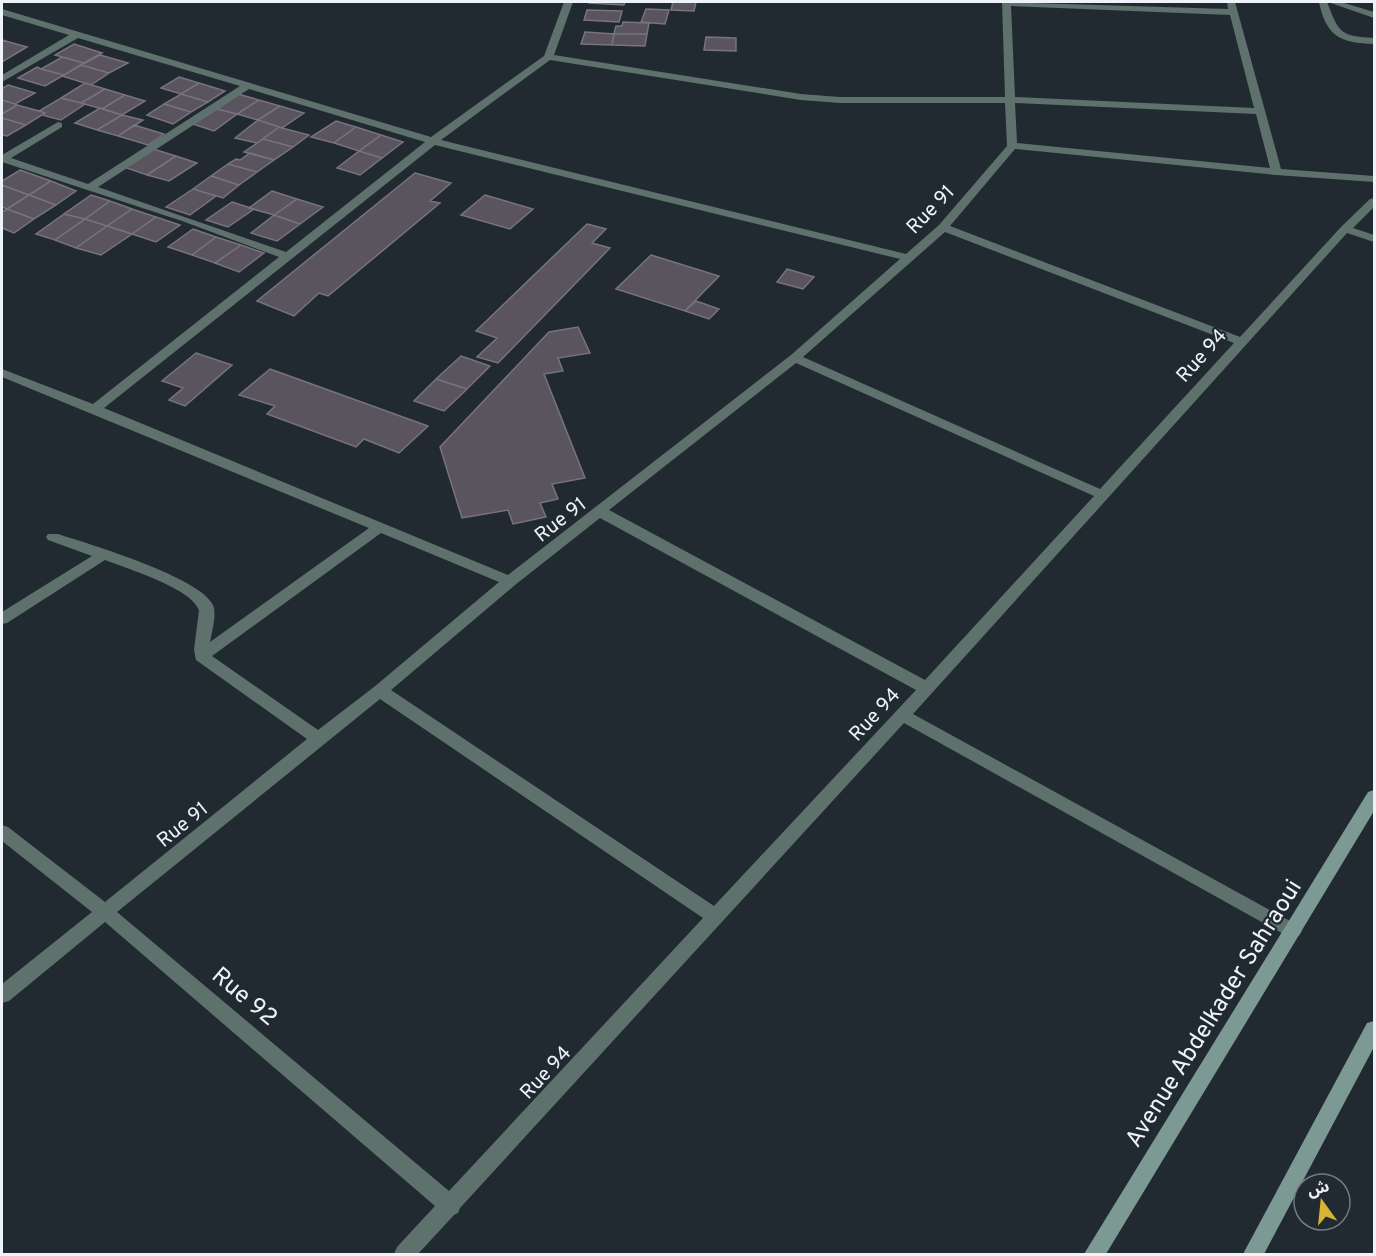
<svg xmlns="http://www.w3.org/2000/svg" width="1376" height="1256" viewBox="0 0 1376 1256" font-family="Overpass,'Noto Sans Arabic',sans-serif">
  <rect width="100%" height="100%" fill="#212a31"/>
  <!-- building -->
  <path fill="#5a545f" stroke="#79737e" stroke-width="1.5" d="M589,2H625L624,5L589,3Z
    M673,2H696L694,11L671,10Z
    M646,9L669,10L665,24L641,22Z
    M587,10L622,11L619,22L584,20Z
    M623,22L649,23L647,34H614L616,26H622Z
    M585,32L614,34L612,45L581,44Z
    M614,34H647L645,46L612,45Z
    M706,37L736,38V51L704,50Z
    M2,40L27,47L2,62Z
    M74,44L102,53L84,63L55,55Z
    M100,55L128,63L109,73L81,65Z
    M62,57L84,63L64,75L41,69Z
    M81,65L109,73L91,85L62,76Z
    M37,67L41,69L64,75L45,86L18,78Z
    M179,77L199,83L181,94L161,88Z
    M85,83L105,89L81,103L61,98Z
    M199,83L225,91L208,102L181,94Z
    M8,85L35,93L15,104L2,100V89Z
    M105,89L125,95L102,109L81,103Z
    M181,94L208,102L191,112L164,104Z
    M238,94L259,100L237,114L217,109Z
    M125,95L145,101L122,115L102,109Z
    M61,98L85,104L61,120L42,115L45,113L39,111Z
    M2,100L15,104L17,105L2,114Z
    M259,100L280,106L258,120L237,114Z
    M164,104L191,112L173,124L147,115Z
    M17,105L39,111L45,113L26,125L2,118V114Z
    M280,106L304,113L282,128L258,120Z
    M100,108L122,115L97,130L75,123Z
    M217,109L237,114L214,131L193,124Z
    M122,115L143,120L118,136L97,130Z
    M2,118L26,125L7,136L2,135Z
    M258,120L279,127L257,143L235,138Z
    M336,121L356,127L334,143L311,137Z
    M134,125L164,134L148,145L118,136Z
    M279,127L282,128L309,135L293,147L263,139Z
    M356,127L381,135L359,151L334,143Z
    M381,135L403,142L382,158L359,151Z
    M263,139L293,147L274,160L244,152Z
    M153,149L176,156L147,175L124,167Z
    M359,151L382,158L360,175L337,168Z
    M250,153L274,160L257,172L228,164L236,159L240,160Z
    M176,156L197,163L169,181L147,175Z
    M228,164L257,172L239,185L211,176Z
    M20,170L51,181L29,195L2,185V181Z
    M415,173L451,183L430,201L440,203L328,296L319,293L294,316L257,301Z
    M211,176L239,185L223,198L193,189Z
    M51,181L76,191L56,205L29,195Z
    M2,185L29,195L7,209L2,207Z
    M193,189L216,196L190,215L166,207Z
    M272,191L297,199L274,215L249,208Z
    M29,195L56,205L34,219L7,209Z
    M91,195L110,201L85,219L64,214Z
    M485,195L533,209L510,229L461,215Z
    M297,199L323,207L300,224L274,215Z
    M110,201L132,209L107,226L85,219Z
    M232,202L254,209L228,227L206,220Z
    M7,209L34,219L14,233L2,228V212Z
    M132,209L156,217L132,234L107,226Z
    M64,214L85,219L55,240L36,234Z
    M274,215L300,224L277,241L251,233Z
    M156,217L180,225L156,242L132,234Z
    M85,219L107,226L76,248L55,240Z
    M587,224L606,229L592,243L610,248L498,363L477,357L497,338L476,331Z
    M107,226L132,234L101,255L76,248Z
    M193,229L216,237L192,255L168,247Z
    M216,237L241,245L215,263L192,255Z
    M241,245L264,253L239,272L215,263Z
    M651,255L719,276L685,311L616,289Z
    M787,269L814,277L803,289L777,282Z
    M696,301L719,309L709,319L685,311Z
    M578,327L590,353L558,358L563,371L544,374L585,478L552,484L558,499L540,503L546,517L513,524L508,510L462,518L440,447L549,332Z
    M196,353L232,365L185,406L169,400L183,388L162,381Z
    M461,356L490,366L467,389L436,379Z
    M270,369L428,426L399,453L364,439L356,447L267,414L275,406L239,395Z
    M436,379L467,389L444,411L414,401Z"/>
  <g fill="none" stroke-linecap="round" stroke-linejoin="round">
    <!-- street -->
    <path fill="#5e716d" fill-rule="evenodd" d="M564,2H573L554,55L801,94L840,97H1005L1002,2L1228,9L1227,2H1235L1281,169L1374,176V182L1276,175L1015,149L950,226L1240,337L1341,227L1370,199L1374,198V207L1353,228L1374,235V242L1347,233L913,714L1299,926L1302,931L1299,936L1293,939L1287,936L904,723L460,1208L458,1213L454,1215L418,1254H394L397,1247L435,1206L105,922L9,1001L2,1003V984L92,912L2,841V825L8,827L105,902L307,739L196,660L194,650L199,610C191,588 128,569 105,560L7,623L2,624V612L92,556L48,540L46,537L48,534H58C89,544 200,577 213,605C217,615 212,631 210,642L369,528L2,377V369L93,404L279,257L182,221L2,162V155L58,122L62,123V127L11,158L88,184L240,86L78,38L2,82V75L69,35L2,15V9L431,137L544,56ZM1011,6L1230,15L1254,108L1015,97ZM550,60L801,100L840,103H1005L1007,146L939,225L906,254L441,140ZM249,89L425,142L286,252L98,187ZM1015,103L1256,114L1270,168L1017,143ZM435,145L900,259L791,355L508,575L104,408ZM945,232L1234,343L1100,489L803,357ZM796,363L1094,496L925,680L609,510ZM600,518L916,690L714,906L391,690L515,585ZM381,533L499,582L374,687L318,730L212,656ZM380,699L703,918L449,1191L117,912Z
      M1319,2H1327C1339,33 1340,36 1374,38V44C1340,43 1326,36 1319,2Z
      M1328,2H1341L1374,12V18Z"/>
    <!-- secondary -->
    <path fill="#7c9993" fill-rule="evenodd" d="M1374,790V811L1106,1254H1084L1368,792Z
      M1374,1021V1047L1264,1254H1243L1367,1023Z"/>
  </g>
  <g text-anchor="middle" stroke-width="4.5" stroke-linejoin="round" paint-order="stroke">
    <!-- street labels -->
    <g font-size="20" fill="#edf3f8" stroke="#212a31">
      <text transform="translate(930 209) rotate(-46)" y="7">Rue 91</text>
      <text transform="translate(1201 355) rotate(-48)" y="7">Rue 94</text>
      <text transform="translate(560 519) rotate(-38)" y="7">Rue 91</text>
      <text transform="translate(874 714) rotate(-47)" y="7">Rue 94</text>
      <text transform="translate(182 824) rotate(-39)" y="7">Rue 91</text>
      <text transform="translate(545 1072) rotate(-47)" y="7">Rue 94</text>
    </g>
    <!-- near-street labels -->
    <g font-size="24" fill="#edf3f8" stroke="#212a31">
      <text transform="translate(245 996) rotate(40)" y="8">Rue 92</text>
      <text transform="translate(1213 1013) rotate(-58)" y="8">Avenue Abdelkader Sahraoui</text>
    </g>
  </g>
  <!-- border -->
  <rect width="1376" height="1256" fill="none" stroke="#edf3f8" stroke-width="6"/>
  <!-- north arrow -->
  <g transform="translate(1322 1202) rotate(345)"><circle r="28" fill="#212a31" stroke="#737a81" stroke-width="1.5"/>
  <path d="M0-4.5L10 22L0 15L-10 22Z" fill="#d8b434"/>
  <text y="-9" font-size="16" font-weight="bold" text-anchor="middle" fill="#edf3f8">ش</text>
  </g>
</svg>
